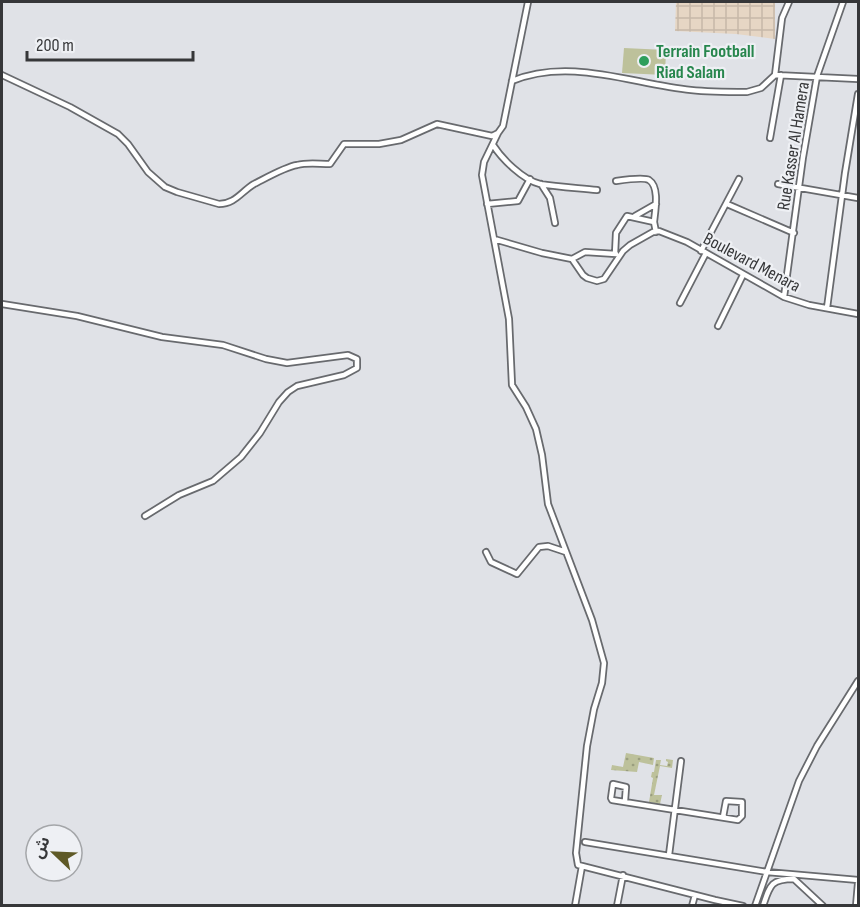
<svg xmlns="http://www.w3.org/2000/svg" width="860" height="907" viewBox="0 0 860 907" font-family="'Sofia Sans Condensed','Noto Sans Arabic',sans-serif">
  <defs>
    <pattern id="industrial-grid" width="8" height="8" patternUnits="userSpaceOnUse" patternTransform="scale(1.5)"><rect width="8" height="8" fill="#e6d6c4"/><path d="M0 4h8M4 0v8" fill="none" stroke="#c6b8a9"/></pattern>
    <pattern id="grass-dots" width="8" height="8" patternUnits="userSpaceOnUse" patternTransform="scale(1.5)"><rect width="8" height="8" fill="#bdc19b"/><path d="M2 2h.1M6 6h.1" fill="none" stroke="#9a9e7f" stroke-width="1.8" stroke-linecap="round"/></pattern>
  </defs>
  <rect width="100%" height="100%" fill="#e0e2e7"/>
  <!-- industrial -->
  <path fill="url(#industrial-grid)" d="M676,2H775V39L736,34L675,31Z"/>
  <!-- grass -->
  <path fill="url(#grass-dots)" d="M626,753L654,758L653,765L639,762L637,772L611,770L612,765L623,767Z
    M666,759L673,760L672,768L660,766L654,795H662L660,804L649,802L653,778L651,777L652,772H654L656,760H661L660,765L667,766L668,762L666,761Z"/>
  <!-- pitch -->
  <path fill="#bdc19b" d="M624,48L666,50L665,75L622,73Z"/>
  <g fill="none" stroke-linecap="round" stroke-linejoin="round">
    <defs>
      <path id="street" d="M2,75L70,107L118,134L128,144L148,172L165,187L177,192L219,204C235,204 241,192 254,184C266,178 285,167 297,165C308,162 319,164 330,164L344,144H379L401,140L437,124L492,136L498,133L503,126L528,2
        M775,75L858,79
        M512,81C570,57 632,84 691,90C709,92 729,92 747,92L761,88L775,75L782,18L789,2
        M770,138L781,75
        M493,145C502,159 523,180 540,184C558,187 578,188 597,190
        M616,181C623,180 644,177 649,180C660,187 655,211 654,222
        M541,184L550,198L555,223
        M778,184L858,198
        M487,204L518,201L530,179
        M727,204L794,233
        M635,216L656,204
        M494,239L482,175L484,162L498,133
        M701,251L739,179
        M615,254L616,233L627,216L654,222L656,232
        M572,259L585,252L616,254
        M784,297L803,157L817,76L843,2
        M680,303L706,253
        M2,304L77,316L162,337L223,345L266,359L287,363L348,355L357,359V368L344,375L297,386L288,392L279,402L260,433L241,457L213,481L179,495L145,516
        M827,308L845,173L858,94
        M718,326L743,275
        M486,552L491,562L517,574L539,547L548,546L566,552
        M625,801L626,787L613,784L611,798L612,800L738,820L742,816V802L726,801L723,817
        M585,842L767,872L858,880
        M669,855L681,761
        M582,866L715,900L743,906
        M575,906L582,866L578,865L576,853L587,746L594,709L602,683L604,663L592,620L548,504L542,455L536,429L526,407L512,385L509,319L494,239L542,253L572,259L583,275L587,278L597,281L604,279L623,251L630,245L653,232L659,231L687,242L784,297L809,305L858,314
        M617,906L623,875
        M692,906L695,895
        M755,906L799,781L817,746L858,681
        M763,906C770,885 771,879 794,879L823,906
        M856,906L858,883"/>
    </defs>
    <!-- street casing -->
    <use href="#street" stroke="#686a6e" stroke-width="8"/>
    <!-- street -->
    <use href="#street" stroke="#fff" stroke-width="4.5"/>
  </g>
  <!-- markers -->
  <circle fill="#2e9e5b" stroke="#eef0f4" stroke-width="2" cx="644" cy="61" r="6"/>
  <g text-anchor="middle" stroke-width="4.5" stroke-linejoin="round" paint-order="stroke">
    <!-- leisure labels -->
    <g font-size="18" font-weight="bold" fill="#27864d" stroke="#eef0f4" text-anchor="start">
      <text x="656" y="57">Terrain Football<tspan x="656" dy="21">Riad Salam</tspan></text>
    </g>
    <!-- street labels -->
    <g font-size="18" fill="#363739" stroke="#eef0f4">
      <text transform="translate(793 146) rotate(-81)" y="6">Rue Kasser Al Hamera</text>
      <text transform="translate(752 262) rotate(28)" y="6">Boulevard Menara</text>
    </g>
  </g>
  <!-- border -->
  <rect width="860" height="907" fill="none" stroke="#363739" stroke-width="6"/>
  <!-- north arrow -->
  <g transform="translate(54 853) rotate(293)"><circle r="28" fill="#eef0f4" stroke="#a4a6a9" stroke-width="1.5"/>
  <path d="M0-4.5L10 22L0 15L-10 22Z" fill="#5e5926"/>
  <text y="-9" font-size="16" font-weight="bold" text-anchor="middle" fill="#363739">ش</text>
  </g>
  <!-- scale -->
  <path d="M27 51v9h166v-9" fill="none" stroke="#363739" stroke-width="3"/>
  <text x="36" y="51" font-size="18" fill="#363739" stroke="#eef0f4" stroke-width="4.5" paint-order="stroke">200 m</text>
</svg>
